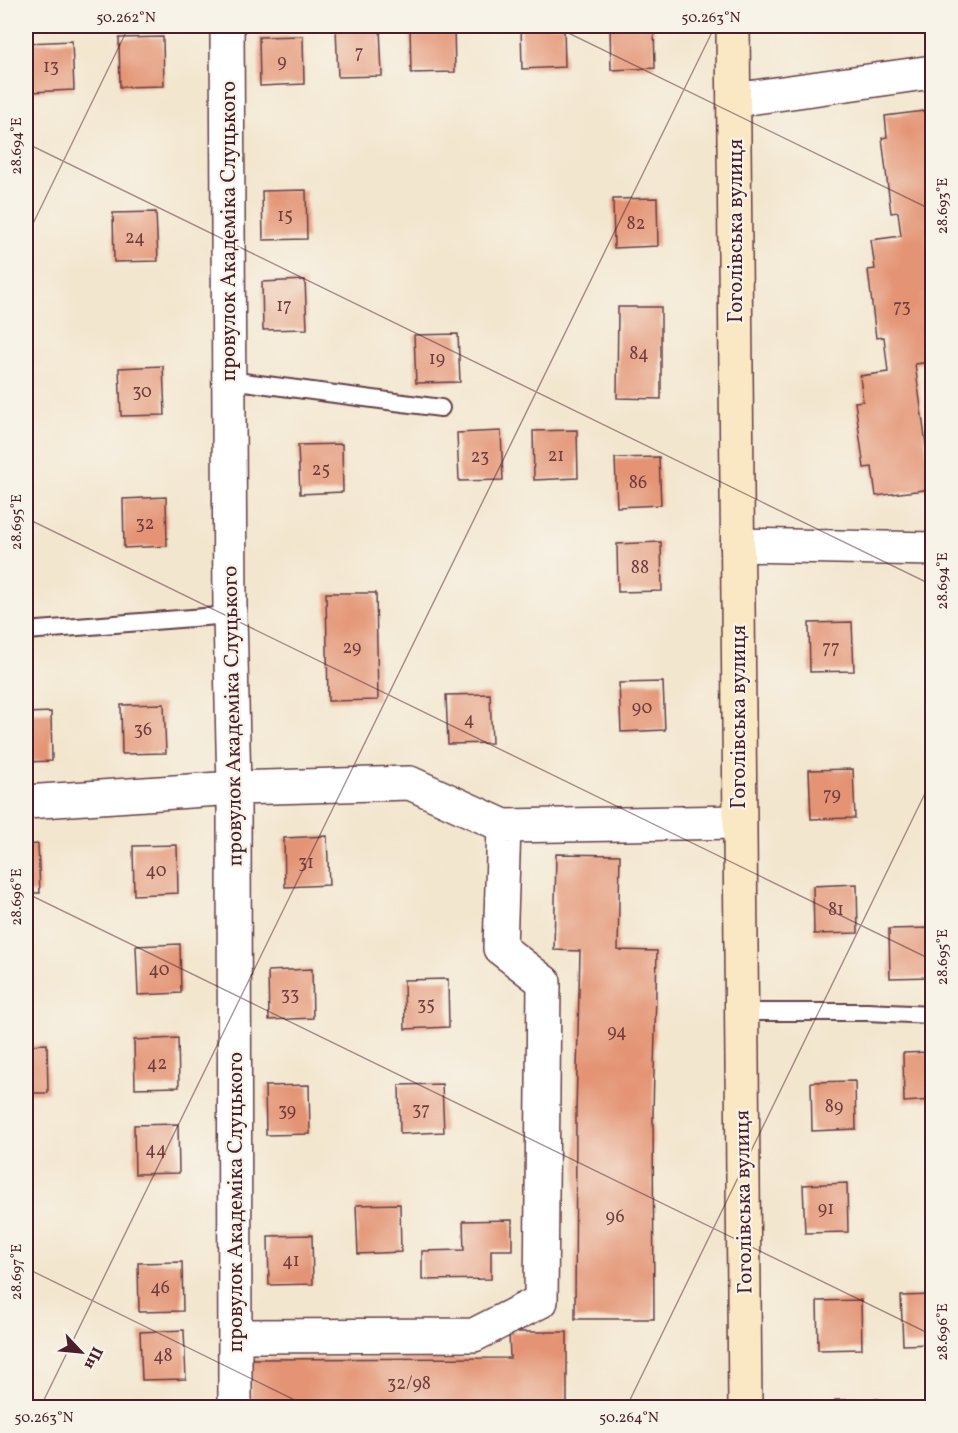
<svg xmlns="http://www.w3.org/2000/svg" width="958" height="1433" viewBox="0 0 958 1433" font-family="Vollkorn,serif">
  <rect width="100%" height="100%" fill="#f7f3e8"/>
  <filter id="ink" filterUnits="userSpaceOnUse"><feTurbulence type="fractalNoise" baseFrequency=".0167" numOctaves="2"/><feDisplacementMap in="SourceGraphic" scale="12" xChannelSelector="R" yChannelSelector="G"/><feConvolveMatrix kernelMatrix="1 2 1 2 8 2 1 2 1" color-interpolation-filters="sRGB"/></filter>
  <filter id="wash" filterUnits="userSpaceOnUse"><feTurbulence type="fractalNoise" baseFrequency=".008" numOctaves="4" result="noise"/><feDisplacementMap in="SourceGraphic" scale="24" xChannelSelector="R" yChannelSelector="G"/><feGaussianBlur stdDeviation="1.35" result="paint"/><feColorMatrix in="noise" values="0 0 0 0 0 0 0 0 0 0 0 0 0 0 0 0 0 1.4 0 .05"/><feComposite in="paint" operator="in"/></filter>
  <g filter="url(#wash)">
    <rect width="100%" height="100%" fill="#f3e6cf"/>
    <g id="blocks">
      <!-- building -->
      <path fill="#e49475" d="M410,26H454L455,72L411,73Z
        M521,26H564L565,67L522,69Z
        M610,26H654L655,68L611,70Z
        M380,27L382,76L338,77L336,28Z
        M303,36L304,84L260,86L259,37Z
        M163,37L164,86L120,87L119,38Z
        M72,41L74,90L30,92L28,43Z
        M932,110V234L927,235L932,275V362L915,364L932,489L876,496L872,467L864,468L855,402L863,401L860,376L888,372L884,337L876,338L868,270L875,269L871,240L901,236L898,212L891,213L882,138L887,137L885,116Z
        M306,190L307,239L263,240L262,191Z
        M657,198L658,246L614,248L613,199Z
        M156,212L158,261L114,262L113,213Z
        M26,226H27L29,276H26Z
        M305,280L307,329L263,330L262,282Z
        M618,307H661V399L617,398Z
        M458,334L460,382L416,383L414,335Z
        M26,347H27L29,395H26Z
        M163,366L165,415L121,416L119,368Z
        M577,430L578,478L534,480L533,431Z
        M501,431L503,480L459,481L457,433Z
        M342,444L343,492L300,494L298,445Z
        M659,457L661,505L617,507L615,458Z
        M166,497L167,546L124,548L123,499Z
        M661,542L662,591L618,592L617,544Z
        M326,593H376L378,700L328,701Z
        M852,622L854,671L810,672L809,623Z
        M663,682L665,730L621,732L619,683Z
        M490,694L492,743L448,744L446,695Z
        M164,704L166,753L122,754L121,705Z
        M51,712L52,761L26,762V713Z
        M853,769L855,818L811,819L809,770Z
        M327,836L329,885L285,887L284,838Z
        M38,844L40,893H26V845Z
        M177,845L178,893L134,895L133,846Z
        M556,854L620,855L618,950L657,951L653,1113L654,1319H575L576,1112L580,951L554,950Z
        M857,884L858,933L814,934L813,886Z
        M932,928V977L890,978L889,929Z
        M180,944L181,993L138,995L136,946Z
        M312,969L313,1018L269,1020L268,971Z
        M448,979L449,1027L405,1029L404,980Z
        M178,1038L179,1087L135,1088L134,1040Z
        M47,1044L48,1093H26V1045Z
        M932,1052V1100L904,1102L903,1053Z
        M855,1081L856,1129L812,1131L811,1082Z
        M442,1084L444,1132L400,1134L399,1085Z
        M309,1085L310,1134L266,1135L265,1086Z
        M178,1124L179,1173L135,1174L134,1125Z
        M847,1183L848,1232L805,1233L803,1185Z
        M400,1204L401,1252L358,1254L356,1205Z
        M512,1220V1250H491V1279L422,1280V1251L464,1250L463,1221Z
        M312,1235L313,1284L269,1285L268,1236Z
        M182,1262L183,1311L139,1312L138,1263Z
        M932,1295V1344L903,1345L901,1296Z
        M861,1300L862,1349L818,1350L817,1301Z
        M184,1330L186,1379L142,1380L140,1332Z
        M509,1332H567V1408H251V1359L510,1358Z
        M879,1399L880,1408H836L835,1400Z"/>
    </g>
  </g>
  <g filter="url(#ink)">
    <use href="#blocks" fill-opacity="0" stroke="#633d44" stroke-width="1.5"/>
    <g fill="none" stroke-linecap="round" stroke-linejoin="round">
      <defs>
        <path id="lane" d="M229,380L441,408
          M26,631L230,615
          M741,1012H867L932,1015"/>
        <path id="street" d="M227,26L230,615L234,788L235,1408
          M734,100L932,72
          M737,545L932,549
          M26,802L234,788L410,783L504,826L739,822
          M235,1336L474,1335L541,1301L544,982L500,948L504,826"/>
        <path id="secondary" d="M733,26L745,1408"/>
      </defs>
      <!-- lane casing -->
      <use href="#lane" stroke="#633d44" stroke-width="20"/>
      <!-- street casing -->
      <use href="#street" stroke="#633d44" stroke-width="36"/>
      <!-- secondary casing -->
      <use href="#secondary" stroke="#633d44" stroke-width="36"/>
      <!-- lane -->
      <use href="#lane" stroke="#fff" stroke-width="16"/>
      <!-- street -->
      <use href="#street" stroke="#fff" stroke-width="33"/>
      <!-- secondary -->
      <use href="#secondary" stroke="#fae7c3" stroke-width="33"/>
    </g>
  </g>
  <!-- ticks -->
  <path fill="none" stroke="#4a1f2b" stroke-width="1.5" stroke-opacity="0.45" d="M554,26L932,210M26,143L932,585M26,238L129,26M26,518L932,960M26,893L932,1335M26,1268L311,1408M40,1408L715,26M626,1408L932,779"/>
  <g text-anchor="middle" stroke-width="4.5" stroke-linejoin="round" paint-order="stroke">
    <!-- number labels -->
    <g font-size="18" fill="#703c3e">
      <text x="359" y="58">7</text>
      <text x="282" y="67">9</text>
      <text x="51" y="72">13</text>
      <text x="285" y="221">15</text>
      <text x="636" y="229">82</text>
      <text x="135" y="243">24</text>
      <text x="284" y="311">17</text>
      <text x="902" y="312">73</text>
      <text x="639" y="359">84</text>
      <text x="437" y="364">19</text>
      <text x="142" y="397">30</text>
      <text x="556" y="461">21</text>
      <text x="480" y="462">23</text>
      <text x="321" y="475">25</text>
      <text x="638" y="488">86</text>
      <text x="145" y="529">32</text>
      <text x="640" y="573">88</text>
      <text x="352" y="653">29</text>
      <text x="831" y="653">77</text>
      <text x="642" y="713">90</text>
      <text x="469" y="725">4</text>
      <text x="143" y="735">36</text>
      <text x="832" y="800">79</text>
      <text x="306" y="868">31</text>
      <text x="156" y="876">40</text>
      <text x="836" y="915">81</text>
      <text x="159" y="975">40</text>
      <text x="290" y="1000">33</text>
      <text x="426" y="1010">35</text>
      <text x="617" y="1037">94</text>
      <text x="157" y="1069">42</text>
      <text x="834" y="1112">89</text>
      <text x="421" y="1115">37</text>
      <text x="287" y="1116">39</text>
      <text x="156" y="1155">44</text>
      <text x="826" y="1214">91</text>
      <text x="615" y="1222">96</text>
      <text x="291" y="1266">41</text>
      <text x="160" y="1293">46</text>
      <text x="163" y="1361">48</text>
      <text x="409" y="1389">32/98</text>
    </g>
    <!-- street labels -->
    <g font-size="21" fill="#4a1f2b" stroke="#f7f3e8">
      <text transform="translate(228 231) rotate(-90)" y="7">провулок Академіка Слуцького</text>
      <text transform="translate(735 231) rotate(-90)" y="7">Гоголівська вулиця</text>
      <text transform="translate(232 716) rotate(-91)" y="7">провулок Академіка Слуцького</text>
      <text transform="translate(738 717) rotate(-90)" y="7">Гоголівська вулиця</text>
      <text transform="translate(235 1202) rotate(-90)" y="7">провулок Академіка Слуцького</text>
      <text transform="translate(743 1202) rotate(-91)" y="7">Гоголівська вулиця</text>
    </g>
  </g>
  <!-- margin -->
  <rect width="958" height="1433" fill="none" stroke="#f7f3e8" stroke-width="66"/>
  <!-- north arrow -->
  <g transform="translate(81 1352) rotate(116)" stroke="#f7f3e8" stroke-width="4.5" paint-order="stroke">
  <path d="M0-4.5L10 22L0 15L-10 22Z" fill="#4a1f2b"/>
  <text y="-9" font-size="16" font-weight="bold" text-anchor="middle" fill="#4a1f2b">Пн</text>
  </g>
  <rect x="33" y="33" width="892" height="1367" fill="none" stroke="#4a1f2b" stroke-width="2"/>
  <g font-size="15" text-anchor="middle" fill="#4a1f2b">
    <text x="126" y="22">50.262°N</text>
    <text x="711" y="22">50.263°N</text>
    <text transform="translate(16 146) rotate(-90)" y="5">28.694°E</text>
    <text transform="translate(942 206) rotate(-90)" y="5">28.693°E</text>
    <text transform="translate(16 522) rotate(-90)" y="5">28.695°E</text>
    <text transform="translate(942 581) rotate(-90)" y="5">28.694°E</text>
    <text transform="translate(16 897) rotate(-90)" y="5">28.696°E</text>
    <text transform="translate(942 957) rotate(-90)" y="5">28.695°E</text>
    <text transform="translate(16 1272) rotate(-90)" y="5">28.697°E</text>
    <text transform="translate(942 1332) rotate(-90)" y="5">28.696°E</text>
    <text x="44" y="1422">50.263°N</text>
    <text x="629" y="1422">50.264°N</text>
  </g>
</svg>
